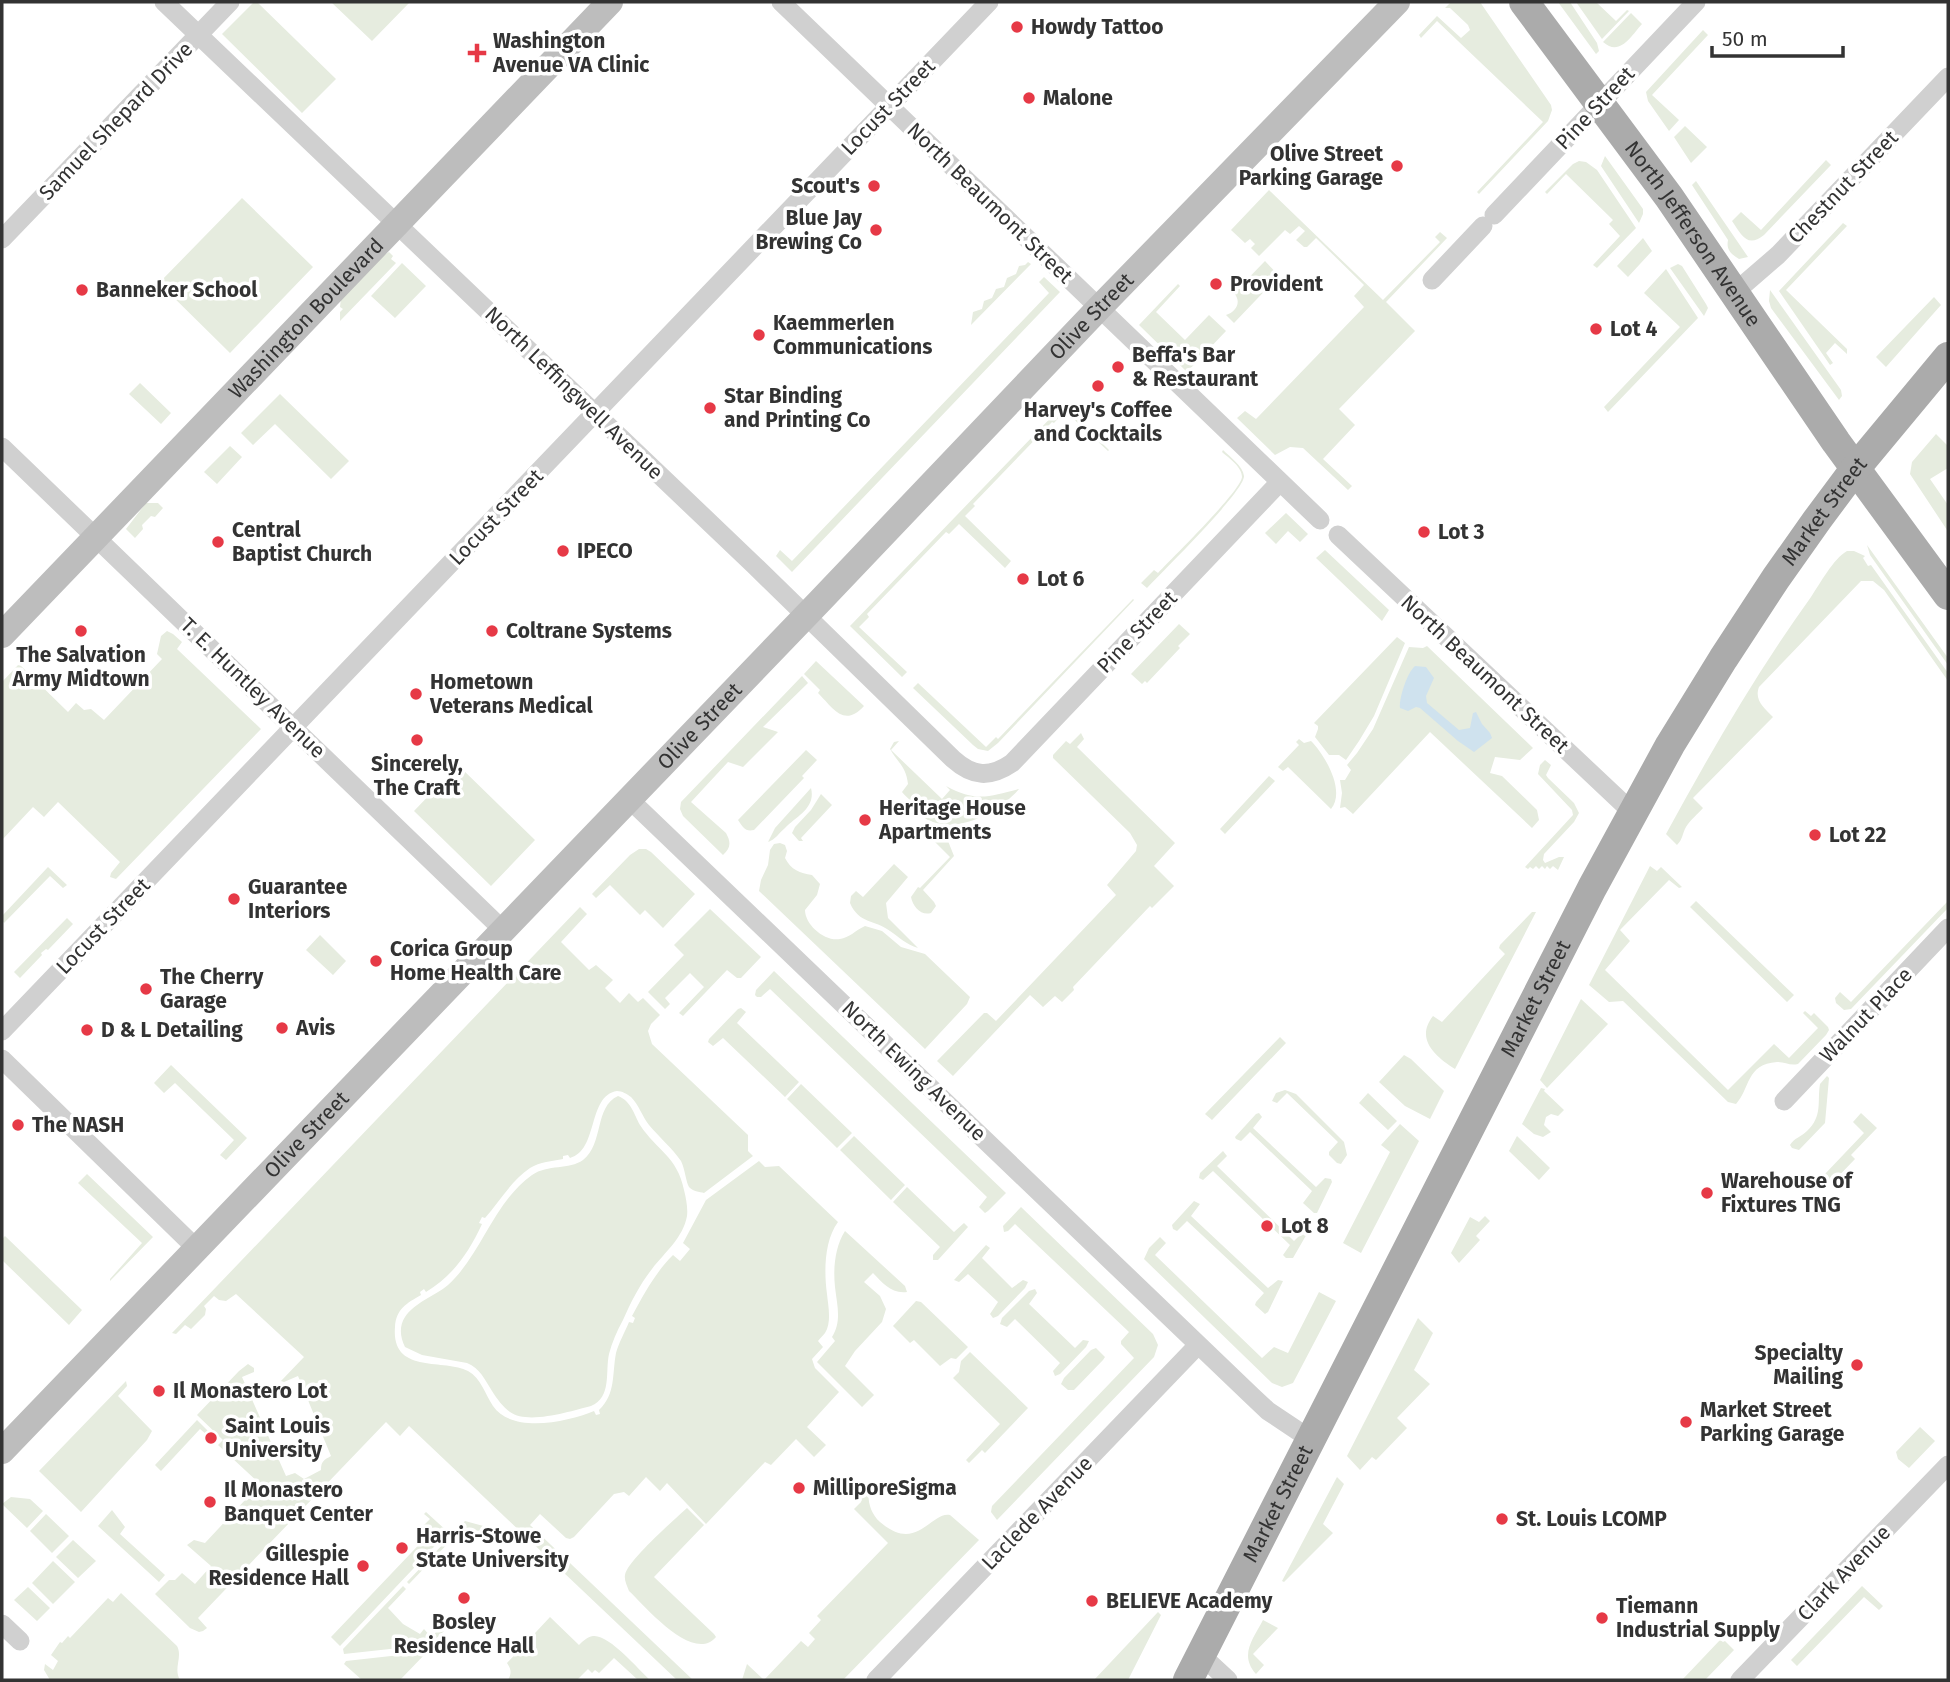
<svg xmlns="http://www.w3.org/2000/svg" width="1950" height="1682" viewBox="0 0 1950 1682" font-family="'Fira Sans',sans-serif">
  <rect width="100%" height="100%" fill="#fff"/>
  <!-- green -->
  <path fill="#e6ecdf" d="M254,2H257L336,79L302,113L222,34Z
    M331,2H410L372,41Z
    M1451,2H1480L1551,105L1552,110L1548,121L1479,194L1477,192L1543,122L1437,21L1421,38L1419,35L1437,16L1461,38L1470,30L1468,25L1450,8H1445Z
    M1558,2H1570L1597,43L1599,51L1596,54Z
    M1576,2H1596L1616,21L1627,10L1629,11L1602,39Z
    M1631,13L1642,24C1631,36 1620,57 1603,42Z
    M1703,30L1708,35L1652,95L1679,120L1669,131L1648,101L1646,92Z
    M1685,126L1707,147L1691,163L1674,137Z
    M1605,156L1643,209V214L1639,223L1601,166Z
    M1826,160L1831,165L1764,235C1747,249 1741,234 1732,221L1741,212L1761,230Z
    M1579,161L1586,162L1597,170L1636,228L1597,268L1593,265L1620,236L1609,224L1613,220L1566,174L1547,194L1545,192L1573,164Z
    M1696,181L1748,257L1739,259C1731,254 1726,250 1728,240L1692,185Z
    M1269,190L1383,300L1440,242L1435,237L1440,232L1447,238L1386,302L1415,331L1339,409L1355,425L1323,459L1352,486L1348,490L1303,448L1290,447L1275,455L1237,418L1245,411L1256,419L1364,307L1354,296L1364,285L1316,238L1307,247H1304L1296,240L1305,231L1299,226L1290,234L1285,230L1259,256L1251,248L1255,244L1250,239L1245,243L1231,230Z
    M242,198L313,267L230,353L159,283Z
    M1843,223L1847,226L1786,290L1847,349V354L1835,343L1826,353L1833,363L1830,365L1779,291Z
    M1643,238L1652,251L1628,277L1617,266Z
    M389,252L393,256L391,259L396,263L340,321V312L343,309L340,307L341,298L384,255Z
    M1265,261L1279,276L1234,323L1226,315C1236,312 1242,302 1234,293Z
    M1028,262L1031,264L971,325L973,312L982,309L984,301L992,298L996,289L1004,287L1007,278L1016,274L1019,266L1025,265Z
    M402,263L426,286L395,318L371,296Z
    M1678,264L1682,266L1706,304L1708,308L1704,316L1670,268Z
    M1666,269L1698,318L1608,412L1604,407L1680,327L1644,293Z
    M1044,277L1060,292L792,572L776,556L780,550L792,561L1049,293L1039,282Z
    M1178,284L1180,286L1156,312L1185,340L1209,315L1226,331L1187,372L1139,325Z
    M1770,290L1841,390L1842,396L1839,400L1771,308L1769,301Z
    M1934,297L1941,305L1886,367L1876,357Z
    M140,383L171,413L161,424L129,394Z
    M280,394L349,461L331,479L275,424L253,445L241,433Z
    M1063,405L1109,450L1108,451L1065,411L1054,423L1052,422L973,504L975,506L965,516L1011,561L1005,568L959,524L949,534L946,532L867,614L869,617L859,627L907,672L902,677L850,626Z
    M1936,434L1948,446V468L1930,479L1948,505L1947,530L1910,474L1912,462Z
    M230,446L242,457L217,484L204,472Z
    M1223,450C1230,457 1243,466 1244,476C1245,491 1162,572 1147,588L1141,583L1154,570L1158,573C1171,559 1241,491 1242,477C1242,467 1229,458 1222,452Z
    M146,503H158L163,508L155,517L151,516L142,525L143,529L135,538L126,529Z
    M1286,513L1308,534L1300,542L1288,531L1276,544L1265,533Z
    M1867,545L1948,658V665L1870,555Z
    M1325,550L1389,610L1382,621L1316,558Z
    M1847,551H1854L1865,556L1863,558L1868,566L1871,565L1948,673V681L1884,590L1873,581H1861L1759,687C1754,700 1764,708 1773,717L1693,798L1703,808C1698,814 1690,820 1686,827C1682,834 1683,839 1677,845L1666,834C1710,753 1757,672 1811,597C1820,584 1833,559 1847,551Z
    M1133,599L1134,600L998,743L988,751L978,749L973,745L913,688L918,683L986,747L996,737L998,739Z
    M1179,624L1190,634L1178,646L1180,648L1147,683L1145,681L1142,684L1131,674Z
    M167,631L173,634L182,642L177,649L261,729L116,879L110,877L111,873L120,862L58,802L44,817L33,807L2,840V682L19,664L68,712L76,703L84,710L91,709L104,720L162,659L157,654L161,636Z
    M1397,637L1405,643L1374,716L1359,741L1346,760L1339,755H1329L1315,737L1318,729V726L1314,723Z
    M1427,646L1533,748L1520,760L1495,757L1490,773L1502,776L1537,810L1539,820L1532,828L1430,732L1353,814L1345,807L1340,808L1342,793L1340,780H1345L1351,770L1347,765L1357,753L1373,729L1409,647L1423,648Z
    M816,661L864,706C844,728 833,708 818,693L820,690L804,674Z
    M802,676L808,683L763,727L778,732L743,767L728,762L691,802L726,833C731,842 731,848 723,855L683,816L680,809L681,802Z
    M1081,733L1084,739L1077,747L1175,843L1154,866L1174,886L1152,908L1150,906L1073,987L1074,990L1062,1002L1055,996L1043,1007L1030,995L953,1076L937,1061L984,1013H987L996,1021L1116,895L1107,885L1136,851L1137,845L1130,833L1053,758V755L1066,741L1070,744Z
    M1299,739L1304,743L1311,741C1325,755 1346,791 1331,809L1288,767L1283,771L1278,767L1299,745L1296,742Z
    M899,741L891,750L942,799L950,790L946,786C977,803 990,796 1019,789C1000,811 958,835 928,820C919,816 916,807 910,800C907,797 904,795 902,792L908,784C906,766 897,762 890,749L894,742Z
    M806,750L817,760L802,776L804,778L754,830C745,832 743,827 738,820Z
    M1545,760L1551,765L1546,775L1548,778L1574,803L1579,813L1574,822L1544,854L1543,860L1545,863L1559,857H1564L1558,870L1553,866L1550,869L1547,866L1545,869L1542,866L1539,869L1536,866L1533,869L1530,867L1528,869L1525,867L1573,815L1572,810L1538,774L1540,765Z
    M458,765L535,840L491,886L414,811Z
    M1269,776L1275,781L1225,834L1220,829Z
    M811,788C816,808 797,816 785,828C778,834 776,839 768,842L775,828Z
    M821,794L832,805L801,838L803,841H799L792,833L795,827L811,810Z
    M939,832L946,836L954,856L923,890L934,902L936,906L931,913C921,916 913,907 911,897L918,887L920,888L950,857L928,835Z
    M780,843L785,845L787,851L785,858C791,870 800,873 812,875L820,884L817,895L805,910C805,925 825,942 840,939C849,938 856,930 865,926L882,931L901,947L925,954L970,997L967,1004L925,1049L759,891L761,880L768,865L770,850L774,844Z
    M639,849H646L651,852L695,894L663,928L645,910L640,915L610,885L596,898L592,894L630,855Z
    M894,864L908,877L886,903L888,918L918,948C906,944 900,938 890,931C874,919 859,924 850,903L851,896L856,891L863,897Z
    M1650,866L1657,871L1661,867L1682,887L1679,888L1669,880L1620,930L1630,941L1605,970L1728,1090L1774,1044L1789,1058L1818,1028L1803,1013L1805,1011L1811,1016L1814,1013L1828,1027L1829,1030L1826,1035L1798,1064C1790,1066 1785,1062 1777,1062C1746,1064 1750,1089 1736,1104L1728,1102L1623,1001L1609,1002L1589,985Z
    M48,867L67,885L63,888L50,876L4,923L2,920V916Z
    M1696,901L1794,995L1787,1002L1690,907Z
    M1948,901V908L1851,1009L1844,1010L1836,1003L1835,998L1840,992L1851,1002Z
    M580,907L587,914L561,942L589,970L596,965L613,980L605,988L620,1003L629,993L638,1002L643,998L660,1015L651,1024L648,1031L652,1044L748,1135V1151L753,1156L704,1193C700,1192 692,1191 689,1187C686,1182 685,1169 681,1161C672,1148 659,1137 649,1125C642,1116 639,1105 631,1097C627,1094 622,1091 617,1091C587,1096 599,1150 570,1158L568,1155L563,1156V1159C552,1161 540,1162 530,1168C512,1180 499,1202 485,1218L482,1217L479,1223L482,1224C469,1252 453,1276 426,1292L424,1289L420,1292L421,1295C407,1303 396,1309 395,1327C391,1375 444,1358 468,1371C481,1378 485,1394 493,1406C512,1434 568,1422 594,1411L596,1415L600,1414L599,1410C616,1394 612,1374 616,1353C619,1342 625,1332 629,1322L633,1323L635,1318L632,1316C644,1294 655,1273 673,1255L680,1261L690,1249L683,1243L706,1200L759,1161L765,1167L779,1166L838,1222C824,1241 824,1272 827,1294C828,1305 832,1322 825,1333C823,1336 820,1338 818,1341L823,1347L812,1359L815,1368L839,1392L807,1427L826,1445L814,1457L796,1439L771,1465L765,1462L706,1524L667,1483L660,1491L646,1477L629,1496L624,1492L614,1494L574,1537L570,1539L566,1538L540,1514L530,1525L693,1680H677L409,1426L400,1436L386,1422L198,1618L207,1628L203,1631L199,1632L190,1628L155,1594L169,1580H175L182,1573L195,1584L211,1566L187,1545L194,1540L205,1543L260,1484L218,1445L223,1440L197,1415L239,1371L248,1364L254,1368V1372L242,1377L286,1476L295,1473L304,1479L321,1470C321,1461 324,1460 331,1456L298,1376L284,1382L281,1381L304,1357L236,1294L226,1301L219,1300L214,1296L204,1306L206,1309L205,1315L191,1329L185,1325L176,1334L172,1333Z
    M710,909L761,957L741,978H737L727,970L683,1016L679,1013L704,987L690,973L665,998L670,1004L665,1009L648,992L684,955L674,945Z
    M1532,912H1536L1455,1069C1435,1056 1415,1039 1433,1016L1442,1022L1505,954L1499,948L1500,945Z
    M67,918L73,924L48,950L46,949L41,953L42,955L20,978L14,972Z
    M320,935L346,961L333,975L306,950Z
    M774,971L1006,1193L988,1211L985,1213L979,1207L987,1197L770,989L761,997H757L755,995L756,990Z
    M1581,999L1608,1024L1547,1088L1540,1080Z
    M741,1008L746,1012L737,1023L799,1082L785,1097L723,1038L713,1046L708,1042L709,1039L738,1009Z
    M1280,1037L1286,1043L1212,1120L1205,1114Z
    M1404,1055L1411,1059L1444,1091L1430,1119L1405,1106L1379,1082Z
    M171,1065L247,1138L226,1160L220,1155L234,1140L175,1083L164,1093L154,1083Z
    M1827,1076L1829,1078L1825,1123L1799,1150L1792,1148L1790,1145C1794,1138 1801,1137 1807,1131C1823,1116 1817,1102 1820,1084Z
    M801,1084L852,1133L837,1148L787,1099Z
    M1541,1088L1545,1089L1544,1091L1564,1110L1558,1116L1551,1114L1546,1117L1544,1125L1551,1132L1543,1137L1534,1134L1522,1124Z
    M1285,1090L1296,1094L1344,1142L1347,1155L1341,1164L1337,1163L1329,1155V1152L1338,1142L1287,1093L1277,1103L1272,1101L1276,1093Z
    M1368,1093L1397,1121L1388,1130L1359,1103Z
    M618,1096C631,1101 634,1114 640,1125C657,1151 677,1156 684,1190C686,1198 688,1208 687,1216C683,1238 665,1252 652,1269C640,1284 631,1302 623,1320C617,1331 612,1342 609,1354C605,1373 612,1397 591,1406C571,1411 528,1425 510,1412C503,1407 497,1399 492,1391C485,1380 480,1368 467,1363L422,1355L405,1347C400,1337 399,1326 405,1317C415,1302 435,1296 448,1285C482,1254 493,1203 532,1175C548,1164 569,1170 583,1160C604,1144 594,1107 618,1096Z
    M1259,1113L1262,1117L1253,1128L1316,1187L1325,1178L1331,1179L1332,1182L1317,1213H1314L1303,1203L1312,1191L1250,1132L1241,1141L1236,1139L1235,1137L1256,1114Z
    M1861,1113L1877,1128L1851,1155L1855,1159L1832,1183L1824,1175L1864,1133L1853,1122Z
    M1400,1124L1419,1141L1361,1253L1343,1243L1390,1152L1381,1145Z
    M854,1136L905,1185L891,1200L840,1150Z
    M1517,1136L1550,1168L1539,1180L1509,1151Z
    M1223,1151L1227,1156L1217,1166L1294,1241L1303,1232H1308L1293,1258H1286L1283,1255L1290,1245L1213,1171L1203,1180L1199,1178L1200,1173Z
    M87,1174L153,1237L110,1281V1279L142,1243L78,1183Z
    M907,1187L954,1232L964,1223L968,1227L938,1260H933V1255L940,1247L893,1202Z
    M1194,1201L1200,1204L1191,1216L1268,1288L1278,1280L1283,1281L1268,1312L1265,1314L1255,1305L1256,1302L1264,1293L1187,1221L1177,1231L1173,1229L1172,1225Z
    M1021,1207L1153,1334L1158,1345L1154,1357L997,1520L991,1512L992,1506L1134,1358L1121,1344V1341L1129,1332L1015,1224L1008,1231L1004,1232L1003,1226Z
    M1485,1216L1490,1221L1476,1236L1480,1240L1459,1263L1451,1253L1470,1217L1479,1222Z
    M845,1231L905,1286L907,1292C891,1294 883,1283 873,1273L864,1282L880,1296L886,1309L882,1322L855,1351L845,1366L874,1395L862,1407L817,1362L835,1341L832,1337C842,1321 837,1305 835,1287C833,1268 835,1247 845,1231Z
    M5,1236L82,1310L69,1325L2,1260V1239Z
    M1160,1237L1166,1243L1155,1255L1262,1358L1274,1347L1288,1353L1319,1292L1336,1301L1293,1383L1282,1387L1272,1383L1144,1259L1149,1248Z
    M986,1245L990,1248L982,1258L1012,1288L1023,1280L1028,1282L1025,1288L998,1316L993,1318L990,1314L998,1302L968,1274L959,1282L954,1280Z
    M1035,1289L1037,1293L1029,1304L1075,1348L1083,1340L1089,1341L1086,1347L1060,1374L1055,1376L1053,1371L1060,1363L1015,1319L1007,1327L1000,1324L1002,1318L1029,1291Z
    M916,1301L921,1302L968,1347L956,1359L951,1358L940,1366L914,1340L910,1343L893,1326Z
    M1418,1318L1433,1333L1414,1370L1430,1384L1397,1418L1407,1428L1376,1460L1372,1457L1360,1470L1347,1456Z
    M1096,1348L1105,1357L1103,1360L1074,1390H1068L1061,1384L1064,1378L1091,1350Z
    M970,1352L1028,1408L985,1453L982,1450L969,1463L966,1460L1000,1424L953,1378L959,1372L961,1361Z
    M126,1381L127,1386L118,1396L152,1431L147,1440L81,1512L39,1471Z
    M197,1420L215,1438L213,1440L200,1429L161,1471L155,1465Z
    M1920,1427L1935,1441L1909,1468L1898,1459L1896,1452Z
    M1337,1477L1344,1484L1323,1524L1333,1533L1284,1582L1282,1581Z
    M863,1482L869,1487C867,1500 870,1513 880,1522C917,1554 931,1511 950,1515L979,1540L843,1680H742L747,1664L764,1680L801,1641L808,1647L815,1639L809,1633L821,1620L817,1616L888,1543L854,1509L861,1502L852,1494Z
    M11,1497L30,1499L43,1511L27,1528L2,1504Z
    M687,1508L704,1525L654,1577L714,1634L716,1637C693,1664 645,1606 629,1591C627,1586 624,1580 625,1575C627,1561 674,1520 687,1508Z
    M112,1510L125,1527L120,1534L165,1575L159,1582L98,1526Z
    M426,1512L448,1532L340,1646L331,1637L431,1532L424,1525L430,1519L424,1514Z
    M46,1514L69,1536L52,1553L30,1531Z
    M465,1521L487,1527L475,1538L466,1530L458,1537L456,1535L409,1584L407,1582Z
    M73,1540L96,1561L78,1578L56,1557Z
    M53,1561L75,1582L53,1604L32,1583Z
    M403,1586L406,1589L388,1608L403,1624L420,1634L424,1629L431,1637L446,1622L449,1626C436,1639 432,1645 413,1647L411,1642H399V1648L344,1654L343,1649Z
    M1862,1586L1883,1606L1879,1610L1864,1597L1797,1666L1791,1660Z
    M28,1587L50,1608L37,1621L14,1600Z
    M121,1593L177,1646C183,1657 173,1668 180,1680H50L44,1670L45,1664L53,1670L58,1661L51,1655L60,1642L62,1643L68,1636L70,1638L108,1598L113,1602Z
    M1158,1612L1161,1615L1128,1680H1094Z
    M550,1617L579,1645C583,1641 587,1637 593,1636C609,1634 638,1669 650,1680H638L614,1658L599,1673L595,1670L592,1673L588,1669L577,1680H508C512,1673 511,1669 507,1663Z
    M1263,1620L1278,1628L1253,1654L1264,1665L1256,1674C1239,1655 1253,1639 1263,1620Z
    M1720,1640L1723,1642L1725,1641L1734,1650L1705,1680H1682Z
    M427,1652L400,1680H362L344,1664L346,1661Z"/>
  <!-- water -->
  <path fill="#cfe2ee" d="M1415,666L1426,667L1434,678L1426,696L1427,703L1459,730L1470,728L1473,713L1476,712L1482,724L1490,733L1492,738L1474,752L1458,741L1420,708L1416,707L1408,711L1400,708C1399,698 1407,673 1415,666Z"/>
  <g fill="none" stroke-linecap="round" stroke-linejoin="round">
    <!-- street -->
    <path stroke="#d0d0d0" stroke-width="19" d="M164,2L754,565L953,759C973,777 990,778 1012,763L1280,482
      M781,2L1320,520
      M1494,215L1696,2
      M2,239L230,2
      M1432,280L1483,226
      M1734,293L1778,255L1948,77
      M2,447L503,930
      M1338,535L1632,812
      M629,799L1252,1396L1268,1411L1310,1439
      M2,1031L989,2
      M2,1059L197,1249
      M1784,1101L1948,928
      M2,1624L20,1641
      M1201,1655L1228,1680
      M876,1680L1198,1345
      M1740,1680L1948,1465"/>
    <!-- secondary -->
    <g stroke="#bdbdbd" stroke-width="26">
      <path id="s1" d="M2,635L610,2"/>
      <path id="s2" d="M2,1451L820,601L1099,308L1397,2"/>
    </g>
    <!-- primary -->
    <g stroke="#ababab" stroke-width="30">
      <path id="s3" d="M1524,2L1669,197L1836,442L1948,595"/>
      <path id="s4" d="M1188,1680L1592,888L1670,745L1723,659L1776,578L1817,520L1855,469L1948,357"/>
    </g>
  </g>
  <!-- markers -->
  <g fill="#e63946" stroke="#fff" stroke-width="2.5">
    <circle cx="1017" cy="27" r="7"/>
    <path d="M473.5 42.5h7v7h7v7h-7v7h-7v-7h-7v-7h7z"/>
    <circle cx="1029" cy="98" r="7"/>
    <circle cx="1397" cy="166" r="7"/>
    <circle cx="874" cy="186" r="7"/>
    <circle cx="876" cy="230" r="7"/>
    <circle cx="1216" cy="284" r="7"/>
    <circle cx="82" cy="290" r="7"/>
    <circle cx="1596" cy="329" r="7"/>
    <circle cx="759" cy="335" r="7"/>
    <circle cx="1118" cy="367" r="7"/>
    <circle cx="1098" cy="386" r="7"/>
    <circle cx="710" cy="408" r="7"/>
    <circle cx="1424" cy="532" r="7"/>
    <circle cx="218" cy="542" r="7"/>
    <circle cx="563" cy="551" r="7"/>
    <circle cx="1023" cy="579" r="7"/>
    <circle cx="81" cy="631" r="7"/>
    <circle cx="492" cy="631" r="7"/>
    <circle cx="416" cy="694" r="7"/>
    <circle cx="417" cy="740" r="7"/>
    <circle cx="865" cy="820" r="7"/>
    <circle cx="1815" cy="835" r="7"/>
    <circle cx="234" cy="899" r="7"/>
    <circle cx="376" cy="961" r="7"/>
    <circle cx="146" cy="989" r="7"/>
    <circle cx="282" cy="1028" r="7"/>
    <circle cx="87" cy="1030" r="7"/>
    <circle cx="18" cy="1125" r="7"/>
    <circle cx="1707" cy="1193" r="7"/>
    <circle cx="1267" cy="1226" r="7"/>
    <circle cx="1857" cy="1365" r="7"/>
    <circle cx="159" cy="1391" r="7"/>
    <circle cx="1686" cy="1422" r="7"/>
    <circle cx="211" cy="1438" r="7"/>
    <circle cx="799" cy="1488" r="7"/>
    <circle cx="210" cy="1502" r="7"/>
    <circle cx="1502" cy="1519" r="7"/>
    <circle cx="402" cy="1548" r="7"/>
    <circle cx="363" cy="1566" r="7"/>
    <circle cx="464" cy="1598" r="7"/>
    <circle cx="1092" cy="1601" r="7"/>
    <circle cx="1602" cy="1618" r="7"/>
  </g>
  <g text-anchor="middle" stroke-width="7" stroke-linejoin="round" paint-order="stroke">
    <!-- poi labels -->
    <g font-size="21" font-weight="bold" fill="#333" stroke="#fff" text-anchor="start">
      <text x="1031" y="34">Howdy Tattoo</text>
      <text x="493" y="48">Washington<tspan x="493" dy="24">Avenue VA Clinic</tspan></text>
      <text x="1043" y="105">Malone</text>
      <text x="1383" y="161" text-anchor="end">Olive Street<tspan x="1383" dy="24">Parking Garage</tspan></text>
      <text x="860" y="193" text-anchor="end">Scout's</text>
      <text x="862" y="225" text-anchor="end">Blue Jay<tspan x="862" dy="24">Brewing Co</tspan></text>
      <text x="1230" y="291">Provident</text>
      <text x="96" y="297">Banneker School</text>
      <text x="773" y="330">Kaemmerlen<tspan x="773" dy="24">Communications</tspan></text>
      <text x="1610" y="336">Lot 4</text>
      <text x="1132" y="362">Beffa's Bar<tspan x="1132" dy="24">&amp; Restaurant</tspan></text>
      <text x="724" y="403">Star Binding<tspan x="724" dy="24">and Printing Co</tspan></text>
      <text x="1098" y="417" text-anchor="middle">Harvey's Coffee<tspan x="1098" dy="24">and Cocktails</tspan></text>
      <text x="232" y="537">Central<tspan x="232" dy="24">Baptist Church</tspan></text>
      <text x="1438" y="539">Lot 3</text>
      <text x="577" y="558">IPECO</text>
      <text x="1037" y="586">Lot 6</text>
      <text x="506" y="638">Coltrane Systems</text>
      <text x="81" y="662" text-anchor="middle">The Salvation<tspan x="81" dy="24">Army Midtown</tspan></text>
      <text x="430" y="689">Hometown<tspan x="430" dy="24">Veterans Medical</tspan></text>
      <text x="417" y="771" text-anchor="middle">Sincerely,<tspan x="417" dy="24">The Craft</tspan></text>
      <text x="879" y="815">Heritage House<tspan x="879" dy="24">Apartments</tspan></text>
      <text x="1829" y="842">Lot 22</text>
      <text x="248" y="894">Guarantee<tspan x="248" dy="24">Interiors</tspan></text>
      <text x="390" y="956">Corica Group<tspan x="390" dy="24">Home Health Care</tspan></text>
      <text x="160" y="984">The Cherry<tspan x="160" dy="24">Garage</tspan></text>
      <text x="296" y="1035">Avis</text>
      <text x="101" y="1037">D &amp; L Detailing</text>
      <text x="32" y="1132">The NASH</text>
      <text x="1721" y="1188">Warehouse of<tspan x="1721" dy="24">Fixtures TNG</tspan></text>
      <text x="1281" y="1233">Lot 8</text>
      <text x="1843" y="1360" text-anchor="end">Specialty<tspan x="1843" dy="24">Mailing</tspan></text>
      <text x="173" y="1398">Il Monastero Lot</text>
      <text x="1700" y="1417">Market Street<tspan x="1700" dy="24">Parking Garage</tspan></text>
      <text x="225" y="1433">Saint Louis<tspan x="225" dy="24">University</tspan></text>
      <text x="813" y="1495">MilliporeSigma</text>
      <text x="224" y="1497">Il Monastero<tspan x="224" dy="24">Banquet Center</tspan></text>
      <text x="1516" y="1526">St. Louis LCOMP</text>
      <text x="416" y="1543">Harris-Stowe<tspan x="416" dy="24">State University</tspan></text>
      <text x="349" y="1561" text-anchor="end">Gillespie<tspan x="349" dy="24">Residence Hall</tspan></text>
      <text x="1106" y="1608">BELIEVE Academy</text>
      <text x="1616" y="1613">Tiemann<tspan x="1616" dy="24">Industrial Supply</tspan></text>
      <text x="464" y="1629" text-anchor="middle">Bosley<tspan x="464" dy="24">Residence Hall</tspan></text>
    </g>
    <!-- street labels -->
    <g font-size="21" fill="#333" stroke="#fff">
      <text transform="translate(888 107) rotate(-46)" y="7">Locust Street</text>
      <text transform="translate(1595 108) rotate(-47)" y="7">Pine Street</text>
      <text transform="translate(116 121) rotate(-46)" y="7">Samuel Shepard Drive</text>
      <text transform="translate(1843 187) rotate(-46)" y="7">Chestnut Street</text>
      <text transform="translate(990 203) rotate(44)" y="7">North Beaumont Street</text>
      <text dy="7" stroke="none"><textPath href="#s3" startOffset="287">North Jefferson Avenue</textPath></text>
      <text dy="7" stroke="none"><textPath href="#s2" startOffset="1573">Olive Street</textPath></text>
      <text dy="7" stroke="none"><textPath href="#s1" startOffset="439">Washington Boulevard</textPath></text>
      <text transform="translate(574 393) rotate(44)" y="7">North Leffingwell Avenue</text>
      <text dy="7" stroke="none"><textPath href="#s4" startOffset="1332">Market Street</textPath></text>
      <text transform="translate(496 517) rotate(-46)" y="7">Locust Street</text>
      <text transform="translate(1137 632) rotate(-46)" y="7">Pine Street</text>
      <text transform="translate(1485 674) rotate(43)" y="7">North Beaumont Street</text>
      <text transform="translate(253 688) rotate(44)" y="7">T. E. Huntley Avenue</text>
      <text dy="7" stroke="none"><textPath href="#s2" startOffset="1006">Olive Street</textPath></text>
      <text transform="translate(103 926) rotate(-46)" y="7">Locust Street</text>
      <text dy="7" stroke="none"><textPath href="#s4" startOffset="765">Market Street</textPath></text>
      <text transform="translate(1866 1015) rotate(-46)" y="7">Walnut Place</text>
      <text transform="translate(914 1071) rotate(44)" y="7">North Ewing Avenue</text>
      <text dy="7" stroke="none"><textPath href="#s2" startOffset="439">Olive Street</textPath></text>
      <text dy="7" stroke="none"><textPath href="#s4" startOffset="198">Market Street</textPath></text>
      <text transform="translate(1037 1513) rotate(-46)" y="7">Laclede Avenue</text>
      <text transform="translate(1844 1573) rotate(-46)" y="7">Clark Avenue</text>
    </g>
  </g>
  <!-- border -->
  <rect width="1950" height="1682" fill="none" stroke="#333333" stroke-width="7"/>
  <!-- scale -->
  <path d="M1712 46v10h131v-10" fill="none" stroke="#333333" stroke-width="3.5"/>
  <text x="1722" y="46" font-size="21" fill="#333333" stroke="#ffffff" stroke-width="5" paint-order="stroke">50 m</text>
</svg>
